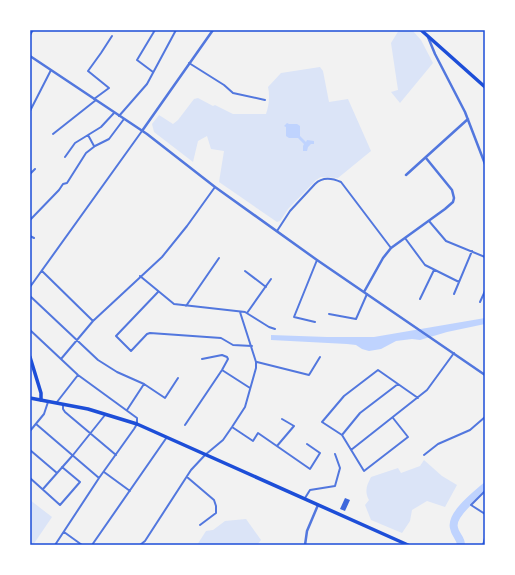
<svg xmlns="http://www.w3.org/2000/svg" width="515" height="575" viewBox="0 0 515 575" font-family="Poppins,sans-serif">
  <rect width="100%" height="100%" fill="#f2f2f2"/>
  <!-- green -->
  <path fill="#dbe4f7" d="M399,30H412L421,40L433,63L400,103L391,92L398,90L391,43Z
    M320,67L323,71L329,102L348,99L371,151L338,178L321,177L316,180L288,209L280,221L277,222L219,182L224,151L211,149L207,136L198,141L193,162L154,132L152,124L159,115L173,124L178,120L194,99L198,98L213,106L215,105L233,114H266C269,106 270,95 268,87L281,73Z
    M424,460L442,476L457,485L445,507L427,501L412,510L410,521L402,533L371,520L365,505L369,500C364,491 367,485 371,477L398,468L401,473L420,466Z
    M30,500L52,517L33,545H30Z
    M246,519L261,540L257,545H197L206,531L213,530L225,521Z"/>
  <!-- water -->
  <path fill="#bfd3fe" d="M287,123L289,124H297L300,126V136L306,142L307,140L314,141V144H311L308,147L307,151H303V146L304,144L298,138H289L286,136V127L284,126Z
    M485,318V324L447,332L420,340L412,339L396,341L381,349L369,351L362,349L356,345L347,344L271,340V335L327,337H374Z"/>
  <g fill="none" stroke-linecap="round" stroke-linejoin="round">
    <!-- river -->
    <path stroke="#bfd3fe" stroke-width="8" d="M461,545C461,538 455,535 454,528C450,515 476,495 485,487"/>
  </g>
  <!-- building -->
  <path fill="#3d67dc" d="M345,498L350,500L345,511L340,509Z"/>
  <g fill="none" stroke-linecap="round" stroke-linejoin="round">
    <!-- minor -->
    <path stroke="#5277de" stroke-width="2" d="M30,35L33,30
      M189,63L224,85L233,93L265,100
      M153,72L137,60L155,30
      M94,99L109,88L88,71L101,53L112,36
      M30,111L51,70
      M119,116L147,84L176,30
      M53,134L96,100
      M94,146L88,135L101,127L114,113
      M65,157L75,143L88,135
      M30,174L35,169
      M30,220L59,190L63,184L67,183L86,153L95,146L109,139L124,119
      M429,221L446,241L485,257
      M277,231L290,211L315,184C322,177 332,178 341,182L391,248
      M30,236L34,238
      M405,238L425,265L459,282
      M42,271L93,321
      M245,271L266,287
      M140,276L174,304L245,312L269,327L275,329
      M30,287L142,131
      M158,292L116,336L131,351L147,334L150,333L221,338L233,345L252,346
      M454,294L472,251
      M30,296L98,360L117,372L144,384L127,410
      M420,299L434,270
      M480,302L485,291
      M186,306L219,258
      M247,313L271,279
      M329,314L356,319L367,294
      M315,322L294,317L317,260
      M30,330L78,375L137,418V424L134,429L99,478L55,545
      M61,359L93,321L162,257L187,226L215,187
      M257,362L309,375L320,357
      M222,370L250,388
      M144,384L165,398L178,378
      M57,402L78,375
      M63,404V409L65,412L116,455
      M393,418L408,437L364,471L342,435L322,422L344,396L378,370L418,398
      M36,424L99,478
      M185,425L222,370L228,359L227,357L222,355L202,359
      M232,427L253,441L258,433L310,469L320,453L307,444
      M30,431L44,414L48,402
      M342,435L360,413L398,384
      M277,446L294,426L282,419
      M30,450L57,473
      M351,450L427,390L454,353
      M424,455L438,444L470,430L485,417
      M104,472L130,491
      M187,477L214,500L216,506V513L200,525
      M30,478L60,505L80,482L62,467
      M43,489L73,455L105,415
      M485,491L471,505L485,514
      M305,498L310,490L335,486L340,468L335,454
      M64,532L82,545
      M92,545L167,437
      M140,545L145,541L191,470L205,455L223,440L232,427L245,407L256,368V362L240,312
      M483,545L485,538"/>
    <!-- tertiary -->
    <path stroke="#5277de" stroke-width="2.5" d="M428,37L435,54L465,112L485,164
      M30,56L147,134L215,187L317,260L485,375
      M142,131L213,30
      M406,175L468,119
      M364,292L383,258L391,248L445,209L453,202L454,198L452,190L426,158
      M305,545L307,531L318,505"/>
    <!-- primary -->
    <path stroke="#1d4ed8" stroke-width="3.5" d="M30,357L41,393V400"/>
    <!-- trunk -->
    <path stroke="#1d4ed8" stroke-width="3.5" d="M421,30L485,87
      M30,398L88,409L137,424L408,545"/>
  </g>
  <!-- border -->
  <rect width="515" height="575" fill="none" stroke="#ffffff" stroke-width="62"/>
  <rect x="31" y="31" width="453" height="513" fill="none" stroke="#1d4ed8" stroke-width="1.5"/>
</svg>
